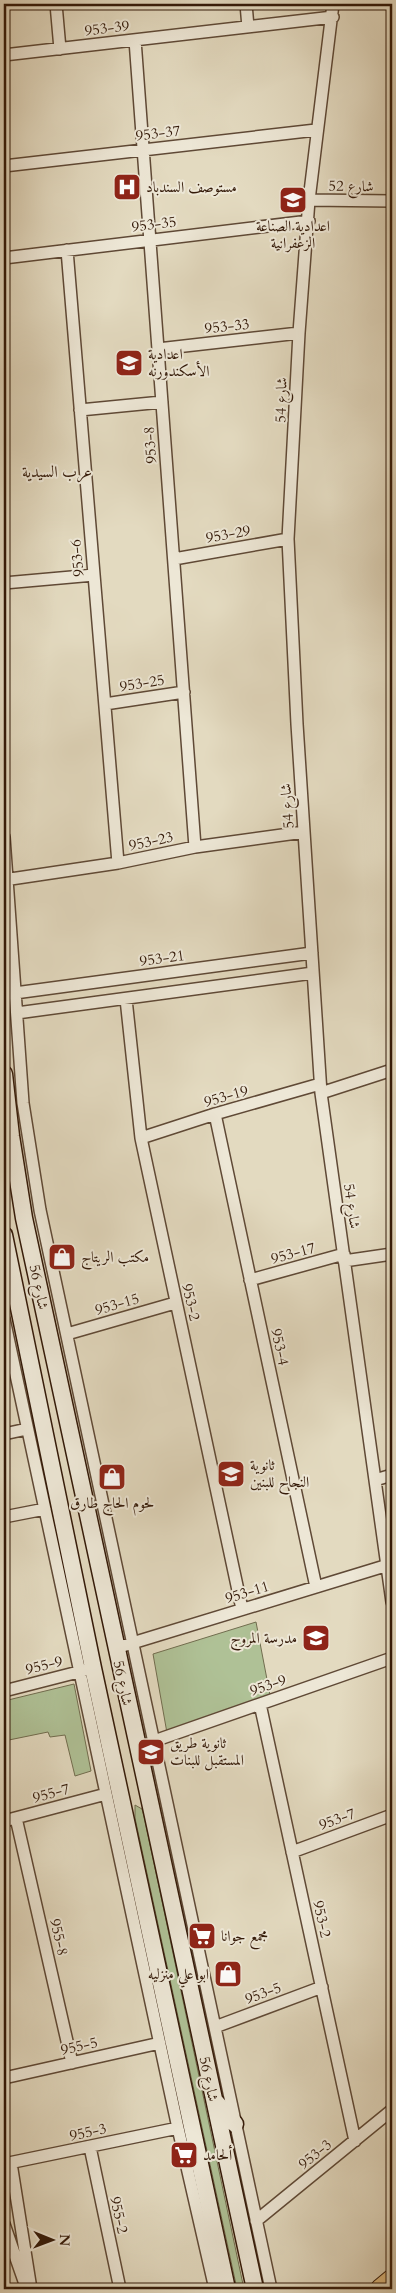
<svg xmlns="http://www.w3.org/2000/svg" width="396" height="2293" viewBox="0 0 396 2293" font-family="Cardo,Amiri,serif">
  <rect width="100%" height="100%" fill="#e3dac0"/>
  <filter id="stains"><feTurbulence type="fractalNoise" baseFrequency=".004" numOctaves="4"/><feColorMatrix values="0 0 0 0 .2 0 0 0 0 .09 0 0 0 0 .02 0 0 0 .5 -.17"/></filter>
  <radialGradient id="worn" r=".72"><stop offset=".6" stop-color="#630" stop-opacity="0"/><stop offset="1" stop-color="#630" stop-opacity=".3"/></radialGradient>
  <!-- green -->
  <path fill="#afc196" stroke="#716d4f" d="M256,1622L270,1695L167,1733L153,1654Z
    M74,1684L91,1771L75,1776L65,1735L50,1737L48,1732L4,1741V1701Z
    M135,1805L142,1809L144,1816L244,2289H237L135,1818Z"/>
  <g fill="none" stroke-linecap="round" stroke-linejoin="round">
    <defs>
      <path id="street" d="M56,4L60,49
        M246,4L248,27
        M333,4L309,200L299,333L288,539L297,724L321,1093L392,1602
        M135,40L195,847
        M4,55L333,17
        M4,166L316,130
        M309,200L392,201
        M67,250L118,863
        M4,258L309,221
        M158,349L299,333
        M80,410L162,402
        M174,559L288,539
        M4,583L94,575
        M105,704L184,692
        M4,837L23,1103L40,1210L271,2289
        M4,880L118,863L195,847L304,832
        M15,993L312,953
        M126,999L141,1138L242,1609
        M17,1013L313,973
        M321,1093L392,1070
        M215,1114L316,1587
        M141,1138L215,1114L320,1084
        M344,1261L392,1254
        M250,1280L344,1254
        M4,1319L178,2128L215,2289
        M67,1334L175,1303
        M4,1434L27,1429
        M375,1480L392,1475
        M4,1517L45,1509
        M116,1648L388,1565
        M4,1691L86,1670
        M260,1704L355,2141
        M154,1741L392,1658
        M16,1818L72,2063
        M4,1821L106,1794
        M292,1852L392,1815
        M215,2027L322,1987
        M4,2078L160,2043
        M90,2147L120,2289
        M11,2163L31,2289
        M4,2164L178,2128
        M256,2221L392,2110
        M4,2224L25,2284"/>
      <path id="secondary" d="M4,1074L11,1136L24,1218L255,2289
        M4,1235L93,1668L227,2289
        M215,2101L235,2124"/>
      <path id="primary" d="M380,2289L392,2279"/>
    </defs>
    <!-- street casing -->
    <use href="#street" stroke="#5f4936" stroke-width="14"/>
    <!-- secondary casing -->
    <use href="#secondary" stroke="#331908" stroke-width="19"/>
    <!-- primary casing -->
    <use href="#primary" stroke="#331908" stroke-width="21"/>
    <!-- street -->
    <use href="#street" stroke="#ede7d6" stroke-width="11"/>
    <!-- secondary -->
    <use href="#secondary" stroke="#ede7d6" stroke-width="16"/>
    <!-- primary -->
    <use href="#primary" stroke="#e2bd80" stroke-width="19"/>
  </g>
  <!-- icons -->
  <defs>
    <symbol id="hospital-square" viewBox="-11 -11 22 22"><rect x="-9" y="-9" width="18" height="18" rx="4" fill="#8f2418" stroke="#ede7d6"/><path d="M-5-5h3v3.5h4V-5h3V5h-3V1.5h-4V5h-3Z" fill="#fff"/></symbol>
    <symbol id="school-square" viewBox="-11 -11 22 22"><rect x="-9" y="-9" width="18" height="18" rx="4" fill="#8f2418" stroke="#ede7d6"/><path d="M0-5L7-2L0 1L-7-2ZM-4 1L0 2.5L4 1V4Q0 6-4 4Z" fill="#fff"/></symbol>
    <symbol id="shop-square" viewBox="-11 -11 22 22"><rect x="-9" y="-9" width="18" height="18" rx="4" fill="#8f2418" stroke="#ede7d6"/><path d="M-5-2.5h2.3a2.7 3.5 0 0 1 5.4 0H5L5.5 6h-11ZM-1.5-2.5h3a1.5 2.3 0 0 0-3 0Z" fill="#fff"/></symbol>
    <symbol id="supermarket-square" viewBox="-11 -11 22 22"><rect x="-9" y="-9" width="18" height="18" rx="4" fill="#8f2418" stroke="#ede7d6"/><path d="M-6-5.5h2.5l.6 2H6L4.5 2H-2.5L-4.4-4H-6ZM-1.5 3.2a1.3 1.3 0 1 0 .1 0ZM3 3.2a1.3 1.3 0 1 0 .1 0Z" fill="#fff"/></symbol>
  </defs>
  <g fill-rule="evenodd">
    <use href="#hospital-square" x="111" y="171" width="32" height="32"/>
    <use href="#school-square" x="277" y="184" width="32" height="32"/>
    <use href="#school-square" x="113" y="347" width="32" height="32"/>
    <use href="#shop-square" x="46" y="1241" width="32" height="32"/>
    <use href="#school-square" x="215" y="1458" width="32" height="32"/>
    <use href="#shop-square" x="96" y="1461" width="32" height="32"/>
    <use href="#school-square" x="300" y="1622" width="32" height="32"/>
    <use href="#school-square" x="135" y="1736" width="32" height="32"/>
    <use href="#supermarket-square" x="186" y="1920" width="32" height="32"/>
    <use href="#shop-square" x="212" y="1958" width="32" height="32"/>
    <use href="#supermarket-square" x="168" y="2139" width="32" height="32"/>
  </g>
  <g text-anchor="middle" stroke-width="4" stroke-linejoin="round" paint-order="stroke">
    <!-- street labels -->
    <g font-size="15" fill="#331908" stroke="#ede7d6">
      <text transform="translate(107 28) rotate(-7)" y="5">953-39</text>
      <text transform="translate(158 133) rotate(-7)" y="5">953-37</text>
      <text transform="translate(351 186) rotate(1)" y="5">شارع 52</text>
      <text transform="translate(154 224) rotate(-7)" y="5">953-35</text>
      <text transform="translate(227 326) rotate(-6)" y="5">953-33</text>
      <text transform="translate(281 400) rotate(-88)" y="5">شارع 54</text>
      <text transform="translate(150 445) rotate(-94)" y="5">953-8</text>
      <text transform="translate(228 534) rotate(-10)" y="5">953-29</text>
      <text transform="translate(77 558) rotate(-95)" y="5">953-6</text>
      <text transform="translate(142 683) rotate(-9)" y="5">953-25</text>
      <text transform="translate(287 806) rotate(-94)" y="5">شارع 54</text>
      <text transform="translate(151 841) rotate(-12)" y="5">953-23</text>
      <text transform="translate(162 958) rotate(-8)" y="5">953-21</text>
      <text transform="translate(226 1096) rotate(-16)" y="5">953-19</text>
      <text transform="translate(352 1206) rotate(82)" y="5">شارع 54</text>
      <text transform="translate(293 1253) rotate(-15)" y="5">953-17</text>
      <text transform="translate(39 1287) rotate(78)" y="5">شارع 56</text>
      <text transform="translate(191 1302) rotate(77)" y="5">953-2</text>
      <text transform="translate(117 1304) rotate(-16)" y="5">953-15</text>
      <text transform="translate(280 1347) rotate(78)" y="5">953-4</text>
      <text transform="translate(247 1592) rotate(-17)" y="5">953-11</text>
      <text transform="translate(44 1665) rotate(-14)" y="5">955-9</text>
      <text transform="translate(123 1683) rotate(78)" y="5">شارع 56</text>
      <text transform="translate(268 1685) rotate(-19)" y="5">953-9</text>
      <text transform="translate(51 1793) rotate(-15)" y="5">955-7</text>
      <text transform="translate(337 1819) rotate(-20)" y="5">953-7</text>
      <text transform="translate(322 1919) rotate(78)" y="5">953-2</text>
      <text transform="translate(59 1937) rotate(77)" y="5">955-8</text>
      <text transform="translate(263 1993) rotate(-20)" y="5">953-5</text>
      <text transform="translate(79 2046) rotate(-13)" y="5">955-5</text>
      <text transform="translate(209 2079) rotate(78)" y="5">شارع 56</text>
      <text transform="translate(88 2132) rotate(-12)" y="5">955-3</text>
      <text transform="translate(315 2154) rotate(-39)" y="5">953-3</text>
      <text transform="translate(119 2215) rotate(78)" y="5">955-2</text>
    </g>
    <!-- poi labels -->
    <g font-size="15" fill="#331908" stroke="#ede7d6" text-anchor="start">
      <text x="146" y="192">مستوصف السندباد</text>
      <text x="293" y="231" text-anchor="middle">اعدادية الصناعة<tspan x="293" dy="17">الزعفرانية</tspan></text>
      <text x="148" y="359">اعدادية<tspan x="148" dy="17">الأسكندورنه</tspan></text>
      <text x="81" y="1262">مكتب الريتاج</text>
      <text x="250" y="1470">ثانوية<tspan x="250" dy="17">النجاح للبنين</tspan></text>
      <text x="112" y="1508" text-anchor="middle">لحوم الحاج طارق</text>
      <text x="297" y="1643" text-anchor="end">مدرسة المروج</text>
      <text x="170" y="1748">ثانوية طريق<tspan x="170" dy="17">المستقبل للبنات</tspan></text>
      <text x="221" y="1941">مجمع جوانا</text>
      <text x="209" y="1979" text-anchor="end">ابو علي منزليه</text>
      <text x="203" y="2160">ألحامد</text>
    </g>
    <!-- neighbourhood labels -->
    <g font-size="16" fill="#331908" stroke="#ede7d6">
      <text x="57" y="477">عرب السيدية</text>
    </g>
  </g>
  <!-- margin -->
  <rect width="396" height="2293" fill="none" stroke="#e3dac0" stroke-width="20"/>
  <rect x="5" y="5" width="386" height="2283" fill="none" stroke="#331908" stroke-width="2.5"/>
  <rect x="10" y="10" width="376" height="2273" fill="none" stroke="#331908"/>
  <!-- north arrow -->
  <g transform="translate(52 2240) rotate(91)" stroke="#ede7d6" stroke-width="4" paint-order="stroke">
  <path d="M0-4L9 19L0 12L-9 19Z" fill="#331908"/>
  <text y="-8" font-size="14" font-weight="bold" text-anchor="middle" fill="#331908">N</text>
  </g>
  <rect width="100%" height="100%" filter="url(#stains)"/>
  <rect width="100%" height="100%" fill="url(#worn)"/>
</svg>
